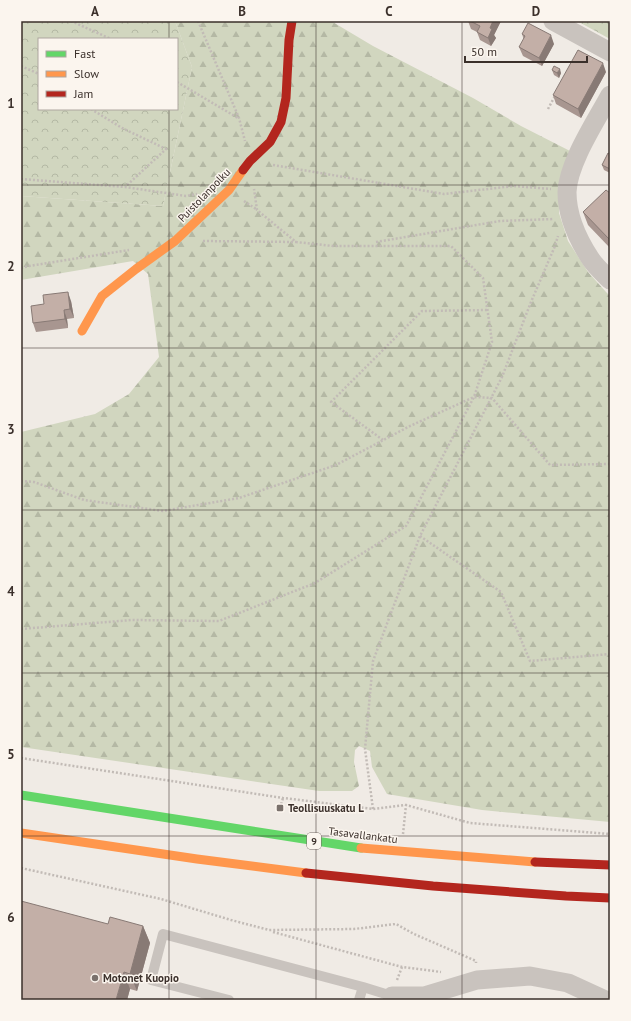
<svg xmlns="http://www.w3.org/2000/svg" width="631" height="1021" viewBox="0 0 631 1021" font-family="'PT Sans',sans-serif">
  <defs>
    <pattern id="forest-firs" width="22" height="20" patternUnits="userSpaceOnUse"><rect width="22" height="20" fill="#d1d6bf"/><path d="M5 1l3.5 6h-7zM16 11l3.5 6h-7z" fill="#b4b8a4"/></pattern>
    <pattern id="park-crowns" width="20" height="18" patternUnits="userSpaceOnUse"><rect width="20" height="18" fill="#d1d6bf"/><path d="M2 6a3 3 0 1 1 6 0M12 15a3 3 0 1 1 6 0" fill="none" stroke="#b4b8a4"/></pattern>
  </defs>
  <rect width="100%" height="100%" fill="#f0ebe5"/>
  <!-- forest -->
  <path fill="url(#forest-firs)" d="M175,21H331L373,46L473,98L521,126L572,152L561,181L559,213L568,241L588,272L606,292L610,296V822L482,810L387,794L372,767L370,751L359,746L355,750L354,762L359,786L352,791H319L21,747V432L95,414L129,394L159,357L148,274L133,261L21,280V196L163,206L192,67Z"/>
  <!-- park -->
  <path fill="url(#park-crowns)" fill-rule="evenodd" d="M21,21H175L192,67L163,206L21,196ZM39,39H177V109H39Z
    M577,21H610V39Z"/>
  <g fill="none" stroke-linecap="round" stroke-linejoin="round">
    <!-- path -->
    <path stroke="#c2bbb6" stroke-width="2.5" stroke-dasharray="2 2" stroke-linecap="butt" d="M71,21L111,39
      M198,21L239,118L245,141
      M21,66L39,74
      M177,82L238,118
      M91,109L122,128L166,149L125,187
      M548,109L555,96
      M273,165L444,194L514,186L551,189
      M21,179L125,187L186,196L197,194
      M244,201L256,209
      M203,241L296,242
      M376,242L500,221L554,219
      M21,268L29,266L129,250
      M383,440L331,402L422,311L488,310
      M21,481L34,482L84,500L163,511L239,498L336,465L410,426L474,397L492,398L550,465L610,464
      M420,536L501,592L530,661L610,654
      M21,629L132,620L219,621L315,583L406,526L474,397L492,342L483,278L451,246H333L296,242L257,210L254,189
      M21,758L283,798L373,809L406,805L470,823L610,834
      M280,808L283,798
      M373,809L365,749L373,661L420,536L502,377L531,302L555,246L558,236
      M403,834L406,805
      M21,868L161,899L231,920L269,930L354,929L396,924L414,934L476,961V963
      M273,932L402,967L441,972
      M397,980L402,967"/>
    <!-- lane -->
    <path stroke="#c9c3be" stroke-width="10" d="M229,1000L151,980L163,934L363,987L392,996
      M359,1000L363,987"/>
    <!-- street -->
    <path stroke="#c9c3be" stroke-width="19" d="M553,21L610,52
      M610,95C596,121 568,163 567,192C567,216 577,238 590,258C595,266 603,273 610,280
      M392,996H424L477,980L530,976L568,983L605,1000"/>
    <!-- fast -->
    <path stroke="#63d668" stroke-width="9" d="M21,795L361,848"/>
    <!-- slow -->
    <path stroke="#ff974d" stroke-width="9" d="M82,331L102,296L136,269L175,241L229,190L243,170
      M21,833L197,859L306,873
      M361,848L535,862"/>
    <!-- jam -->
    <path stroke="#b3261e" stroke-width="9" d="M243,170L250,161L270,142L281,122L286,98L289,40L292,21
      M535,862L610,865
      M306,873L433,886L566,896L610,898"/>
  </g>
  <!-- wall -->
  <path fill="#a89690" d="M468,21H501L494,35L496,38L491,46L480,40L477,32L471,29Z
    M522,34L554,44L542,66L523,56L519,47L524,40Z
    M552,70L561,73L559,78L554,75Z
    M606,72L581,118L556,104L553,95Z
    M610,154V173L604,170L602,165Z
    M610,193V248L588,225L583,212Z
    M71,301L74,318L67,319L68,328L36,332L33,323Z
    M108,924L143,926L150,943L137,991L130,989L127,1000Z"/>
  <!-- shaded-wall -->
  <path fill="#887a75" d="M493,21H501L494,35L496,38L491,46L488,38L490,28Z
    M551,35L554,44L542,66L539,58Z
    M603,63L606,72L581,118L578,109Z
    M560,69L561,73L559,78L557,73Z
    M68,292L71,301L74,318L70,309Z
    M64,310L67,319L68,328L65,319Z
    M143,926L150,943L137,991L130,974Z
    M124,972L130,989L127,1000H116Z"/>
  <!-- building -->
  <path fill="#c3afa7" stroke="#887a75" d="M470,21H493L490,28L492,29L488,38L477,32L480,26Z
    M528,23L551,35L539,58L519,47L525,36L522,34Z
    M578,50L603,63L578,109L553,95Z
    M554,66L560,69L557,73L552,70Z
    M608,153L610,154V169L602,165Z
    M606,190L610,193V240L583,212Z
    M68,292L70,309L64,310L65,319L33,323L31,306L44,304L43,295Z
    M21,901L108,924L110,917L143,926L130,974L124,972L116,1000H21Z"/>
  <!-- grid -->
  <path fill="none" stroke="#3b302b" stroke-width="1" stroke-opacity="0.55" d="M169,21V39M316,21V1000M462,21V1000M169,109V1000M21,185H610M21,348H610M21,510H610M21,673H610M21,836H610"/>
  <!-- markers -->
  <g fill="#7a716c" stroke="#fbf5ee" stroke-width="1.5">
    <rect x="276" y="804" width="8" height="8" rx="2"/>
    <circle cx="95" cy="978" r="4"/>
  </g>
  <g text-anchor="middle" stroke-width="3" stroke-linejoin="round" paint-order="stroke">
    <!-- shield labels -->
    <rect fill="#fbf5ee" stroke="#756b66" stroke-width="1" x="307" y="833" width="14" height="16" rx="3"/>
    <g font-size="10" font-weight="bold" fill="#3b302b">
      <text x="314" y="845">9</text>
    </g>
    <!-- street labels -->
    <g font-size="11" fill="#3b302b" stroke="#fbf5ee">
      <text transform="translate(204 195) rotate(-46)" y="4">Puistolanpolku</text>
      <text transform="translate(363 835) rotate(7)" y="4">Tasavallankatu</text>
    </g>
    <!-- poi labels -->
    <g font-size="11" font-weight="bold" fill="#3b302b" stroke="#fbf5ee" text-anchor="start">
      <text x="288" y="812">Teollisuuskatu L</text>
      <text x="103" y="982">Motonet Kuopio</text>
    </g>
  </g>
  <!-- border -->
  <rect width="631" height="1021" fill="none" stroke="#fbf5ee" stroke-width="44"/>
  <!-- legend -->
  <rect x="38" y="38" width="140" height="72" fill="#fbf5ee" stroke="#aea6a0"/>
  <rect x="46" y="51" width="20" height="6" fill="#63d668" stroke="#aea6a0"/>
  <text x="74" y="58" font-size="12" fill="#3b302b">Fast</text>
  <rect x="46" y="71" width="20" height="6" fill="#ff974d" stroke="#aea6a0"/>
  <text x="74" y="78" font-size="12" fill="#3b302b">Slow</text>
  <rect x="46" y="91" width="20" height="6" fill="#b3261e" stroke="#aea6a0"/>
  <text x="74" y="98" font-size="12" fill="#3b302b">Jam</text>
  <!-- scale -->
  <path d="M465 56v6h122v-6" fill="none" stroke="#3b302b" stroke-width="2"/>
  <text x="471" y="56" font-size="12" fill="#3b302b" stroke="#fbf5ee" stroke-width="3" paint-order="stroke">50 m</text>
  <rect x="22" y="22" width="587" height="977" fill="none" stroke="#3b302b" stroke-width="1.5"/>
  <g font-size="13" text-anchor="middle" font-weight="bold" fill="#3b302b">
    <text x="95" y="16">A</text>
    <text x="242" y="16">B</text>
    <text x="389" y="16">C</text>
    <text x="536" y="16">D</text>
    <text x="11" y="108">1</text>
    <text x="11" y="271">2</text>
    <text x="11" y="434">3</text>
    <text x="11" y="596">4</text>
    <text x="11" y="759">5</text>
    <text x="11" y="922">6</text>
  </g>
</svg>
